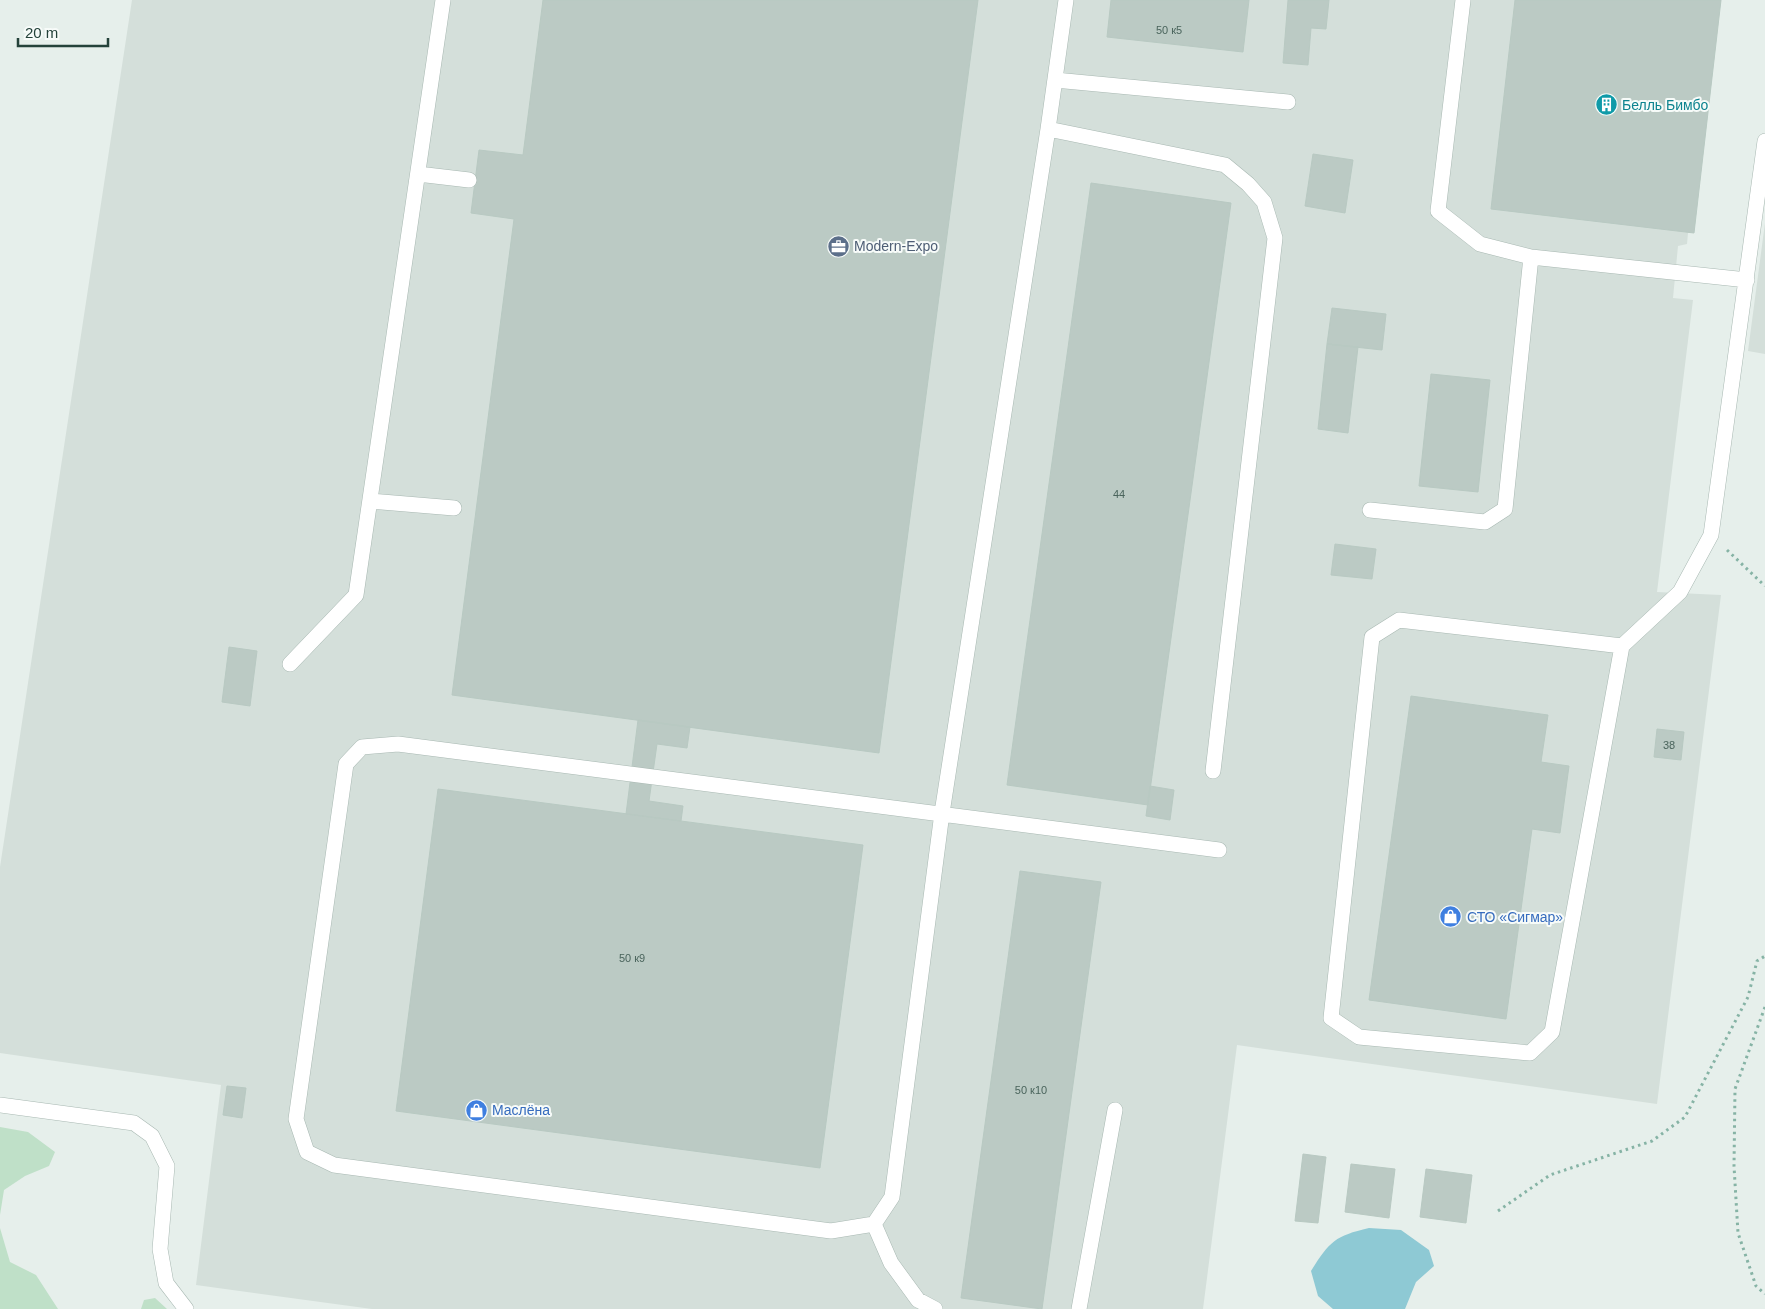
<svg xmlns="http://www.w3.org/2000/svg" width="1765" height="1309" viewBox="0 0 1765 1309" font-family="Helvetica,sans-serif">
  <rect width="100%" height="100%" fill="#e6efeb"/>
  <!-- built -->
  <path fill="#d4dfda" d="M132,0H1721L1694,233H1688L1687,244L1678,246L1673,298L1693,300L1657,592L1721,595L1657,1104L1237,1045L1203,1309H372L196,1285L221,1085L0,1053V867Z
    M1765,223V354L1748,351Z"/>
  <!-- green -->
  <path fill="#bfe0c8" d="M0,1127L28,1132L55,1152L49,1166L25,1176L4,1190L0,1215Z
    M0,1228L10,1262L36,1275L58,1309H0Z
    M155,1298L167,1309H141L144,1300Z"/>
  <!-- water -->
  <path fill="#8ec9d4" d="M1369,1228L1401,1230L1429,1250L1434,1266L1416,1282L1405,1309H1333L1318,1296L1311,1271C1330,1241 1335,1236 1369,1228Z"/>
  <!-- building -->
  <path fill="#bbcac4" stroke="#b8c9c2" d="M543,0H978L879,753L452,695L514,219L471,213L479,150L523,155Z
    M1111,0H1249L1243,52L1107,37Z
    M1288,0H1329L1326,29L1311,28L1308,65L1283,63Z
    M1515,0H1721L1694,233L1491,209Z
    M1313,154L1353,160L1345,213L1305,206Z
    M1091,183L1231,203L1148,805L1007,785Z
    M1332,308L1386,314L1382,350L1327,344Z
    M1327,344L1358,347L1348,433L1318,429Z
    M1431,374L1490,380L1478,492L1419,486Z
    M1335,544L1376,549L1372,579L1331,575Z
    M229,647L257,651L250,706L222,702Z
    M1411,696L1548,715L1541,762L1569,766L1560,833L1532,829L1506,1019L1369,1000Z
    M638,720L690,727L687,748L657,744L649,801L683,806L681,821L626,814Z
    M1657,729L1684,732L1681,760L1654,757Z
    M1150,786L1174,790L1170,820L1146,816Z
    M438,789L863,845L820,1168L396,1111Z
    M1020,871L1101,882L1042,1309L961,1298Z
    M227,1086L246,1088L242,1118L223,1115Z
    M1303,1154L1326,1157L1318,1223L1295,1221Z
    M1351,1164L1395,1169L1389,1218L1345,1212Z
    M1426,1169L1472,1175L1466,1223L1420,1217Z"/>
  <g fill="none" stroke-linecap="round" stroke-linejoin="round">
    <defs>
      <path id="lane" d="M1066,0L1048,129L942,813L892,1197L874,1224L831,1231L334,1165L307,1152L296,1119L346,764L362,747L398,744L1219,850
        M1463,0L1438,211L1480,244L1531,257L1747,280
        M1055,80L1288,102
        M1048,129L1225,165L1248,184L1264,202L1275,238L1213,771
        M418,174L469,180
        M370,501L454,508
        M1370,510L1485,522L1505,509L1531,257
        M1622,646L1552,1032L1530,1053L1359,1037L1331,1018L1372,637L1399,620L1622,646L1680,592L1711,535L1765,141
        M290,664L356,595L443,0
        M0,1105L134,1123L152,1136L167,1166L160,1249L166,1283L186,1309
        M874,1224L891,1263L918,1300L935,1309
        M1079,1309L1115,1110"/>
    </defs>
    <!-- lane casing -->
    <use href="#lane" stroke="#a8b8b2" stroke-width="16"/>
    <!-- path -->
    <path stroke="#86b3a5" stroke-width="3" stroke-dasharray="2.5 4" stroke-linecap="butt" d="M1727,550L1765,586
      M1765,1007L1735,1089L1734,1166L1738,1233L1756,1286L1765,1294
      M1498,1211L1550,1175L1652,1141L1685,1117L1748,997L1757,961L1765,956"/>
    <!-- lane -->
    <use href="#lane" stroke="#fff" stroke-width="15"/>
  </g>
  <!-- icons -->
  <defs>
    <symbol id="building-disc" viewBox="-11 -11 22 22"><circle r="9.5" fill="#0f9aa8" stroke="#f7fbf9"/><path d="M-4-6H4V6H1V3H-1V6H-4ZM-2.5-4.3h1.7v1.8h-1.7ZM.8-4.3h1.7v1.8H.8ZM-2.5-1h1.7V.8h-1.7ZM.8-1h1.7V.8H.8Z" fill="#fff"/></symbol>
    <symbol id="office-disc" viewBox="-11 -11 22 22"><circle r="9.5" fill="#5c6f8a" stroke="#f7fbf9"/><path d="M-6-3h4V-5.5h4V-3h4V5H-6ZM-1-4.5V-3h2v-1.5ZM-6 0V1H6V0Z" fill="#fff"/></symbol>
    <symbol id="shop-disc" viewBox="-11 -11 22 22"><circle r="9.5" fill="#3f7fe0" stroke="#f7fbf9"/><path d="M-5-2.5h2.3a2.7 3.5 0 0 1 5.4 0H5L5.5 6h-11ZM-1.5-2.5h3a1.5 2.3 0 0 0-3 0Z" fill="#fff"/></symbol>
  </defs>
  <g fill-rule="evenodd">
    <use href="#building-disc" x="1594" y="92" width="25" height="25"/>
    <use href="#office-disc" x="826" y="234" width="25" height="25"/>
    <use href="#shop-disc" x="1438" y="904" width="25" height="25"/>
    <use href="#shop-disc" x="464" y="1098" width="25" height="25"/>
  </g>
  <g text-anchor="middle" stroke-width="4" stroke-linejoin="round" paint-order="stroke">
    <!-- number labels -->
    <g font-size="11" fill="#4a645c">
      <text x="1169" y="34">50 к5</text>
      <text x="1119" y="498">44</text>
      <text x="1669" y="749">38</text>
      <text x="632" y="962">50 к9</text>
      <text x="1031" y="1094">50 к10</text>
    </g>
    <!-- culture labels -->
    <g font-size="14" fill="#0d838f" stroke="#f7fbf9" text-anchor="start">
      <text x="1622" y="110">Белль Бимбо</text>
    </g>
    <!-- service labels -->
    <g font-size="14" fill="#4e5e75" stroke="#f7fbf9" text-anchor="start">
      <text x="854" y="251">Modern-Expo</text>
    </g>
    <!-- shop labels -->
    <g font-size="14" fill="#366cbe" stroke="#f7fbf9" text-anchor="start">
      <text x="1467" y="922">СТО «Сигмар»</text>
      <text x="492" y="1115">Маслёна</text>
    </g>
  </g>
  <!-- scale -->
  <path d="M18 38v8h90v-8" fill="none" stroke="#24423a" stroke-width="2.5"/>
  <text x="25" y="38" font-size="15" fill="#24423a" stroke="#f7fbf9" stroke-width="4" paint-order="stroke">20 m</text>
</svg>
